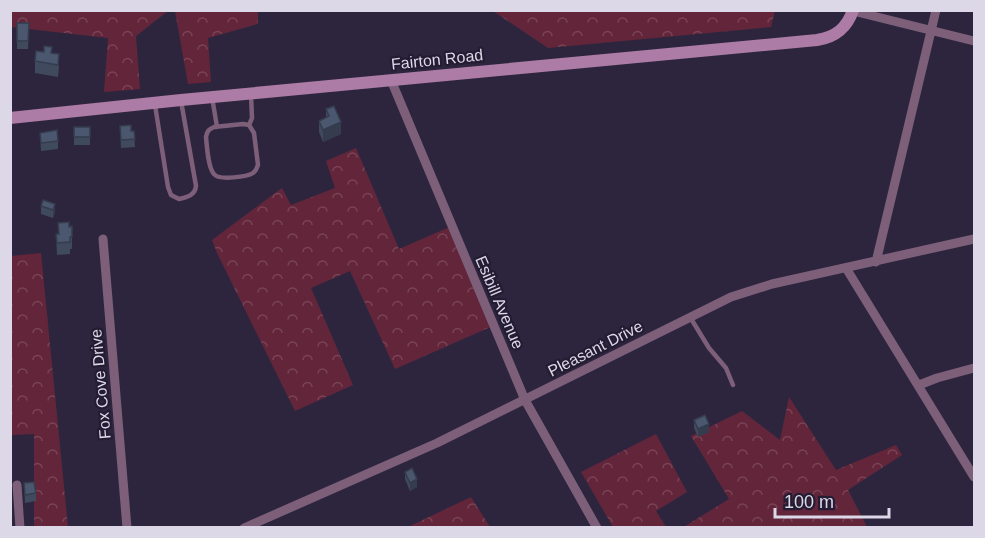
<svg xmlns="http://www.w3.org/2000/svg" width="985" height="538" viewBox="0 0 985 538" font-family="Arial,sans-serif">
  <defs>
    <pattern id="forest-crowns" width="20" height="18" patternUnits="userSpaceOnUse" patternTransform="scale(1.5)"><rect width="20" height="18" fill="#63253a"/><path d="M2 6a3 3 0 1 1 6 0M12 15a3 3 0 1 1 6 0" fill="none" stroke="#794456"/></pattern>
  </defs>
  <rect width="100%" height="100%" fill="#2d253e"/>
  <!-- forest -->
  <path fill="url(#forest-crowns)" d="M11,11H168L136,36L140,89L104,92L108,38L11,27Z
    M175,11H258V24L208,38L211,82L188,84Z
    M493,11H775L771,27L548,48Z
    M356,148L399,249L452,226L495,325L395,369L350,271L311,288L353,385L295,411L217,253L212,240L282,188L291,205L335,188L326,161Z
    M41,253L68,527H34V434L11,435V256Z
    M789,397L836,470L896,445L902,455L848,490L867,527L682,528L729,499L691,436L742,411L780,440Z
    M656,434L687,492L656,511L666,527H613L581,472Z
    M471,497L490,527H408Z"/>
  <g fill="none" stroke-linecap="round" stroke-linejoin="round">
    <!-- lane -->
    <path stroke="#7d5f7a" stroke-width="4.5" d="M212,97L217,127
      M155,105L168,187L171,195L179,199C188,197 195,195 196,186L181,101
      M243,124L249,125L254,133L258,165C256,169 257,170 253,173C247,177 220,180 215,175C208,170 207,146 206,137C207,131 209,129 214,127Z
      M249,125L252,118L251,95
      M690,317L709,348L726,368L733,385"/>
    <!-- street -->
    <path stroke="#7d5f7a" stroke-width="9" d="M853,11L974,41
      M391,80L525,400L597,528
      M103,239L127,528
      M876,262L936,10
      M846,268L974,477
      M919,385L937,378L974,368
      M17,485L20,528
      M244,528L437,443L731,297L772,284L974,239"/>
    <!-- secondary -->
    <path stroke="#ac7ca6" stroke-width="12" d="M10,118L181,100L817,40C836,37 847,28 853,10"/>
  </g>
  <!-- wall -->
  <path fill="#404a5f" d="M17,23H29L28,49H17Z
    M52,54L59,66L58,77L35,73V61Z
    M326,109L341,134L323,142L319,132V121L326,117Z
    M120,126L131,131H134L135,147L121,148Z
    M74,127H90V145H74Z
    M40,133L58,141V149L41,151Z
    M43,200L55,212L53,218L41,214V206Z
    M58,223L69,227L72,237V249H70V254L57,255L56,234H58Z
    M694,420L709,432L698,437L694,428Z
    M405,472L417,487L410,491L405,479Z
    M24,483L36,493V501L25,503Z"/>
  <!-- shaded-wall -->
  <path fill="#343c4e" d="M341,122V134L323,142V130Z
    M55,204V212L53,218V210Z
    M709,424V432L698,437V429Z
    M417,479V487L410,491V483Z"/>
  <!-- building -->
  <path fill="#4b566f" stroke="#343c4e" stroke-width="1.5" d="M17,23H29L28,41H17Z
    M44,46L52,47L51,53L59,54L58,65L35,61L36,51L44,52Z
    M334,106L341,122L323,130L319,121L329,116L326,109Z
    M131,125V131H134L135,139L121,140L120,126Z
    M74,127H90V137H74Z
    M57,130L58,141L41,143L40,133Z
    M43,200L55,204L53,210L41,206Z
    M69,222V227L72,226V237H70V242L57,243L56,234H59L58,223Z
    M705,415L709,424L698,429L694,420Z
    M412,468L417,479L410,483L405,472Z
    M34,482L36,493L25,495L24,483Z"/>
  <g text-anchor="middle" stroke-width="4.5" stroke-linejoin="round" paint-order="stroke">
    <!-- street labels -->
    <g font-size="16" fill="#dcd8e8" stroke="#241c33">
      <text transform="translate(437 59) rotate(-6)" y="6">Fairton Road</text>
      <text transform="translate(500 302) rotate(67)" y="6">Esibill Avenue</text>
      <text transform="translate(595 348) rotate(-27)" y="6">Pleasant Drive</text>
      <text transform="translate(100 384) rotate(-95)" y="6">Fox Cove Drive</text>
    </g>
  </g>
  <!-- border -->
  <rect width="985" height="538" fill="none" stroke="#dcd8e8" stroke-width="24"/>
  <!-- scale -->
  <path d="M775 508v9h114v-9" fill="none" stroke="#dcd8e8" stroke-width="3"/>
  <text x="784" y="508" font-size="18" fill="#dcd8e8" stroke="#241c33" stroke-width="4.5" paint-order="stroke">100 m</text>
</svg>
